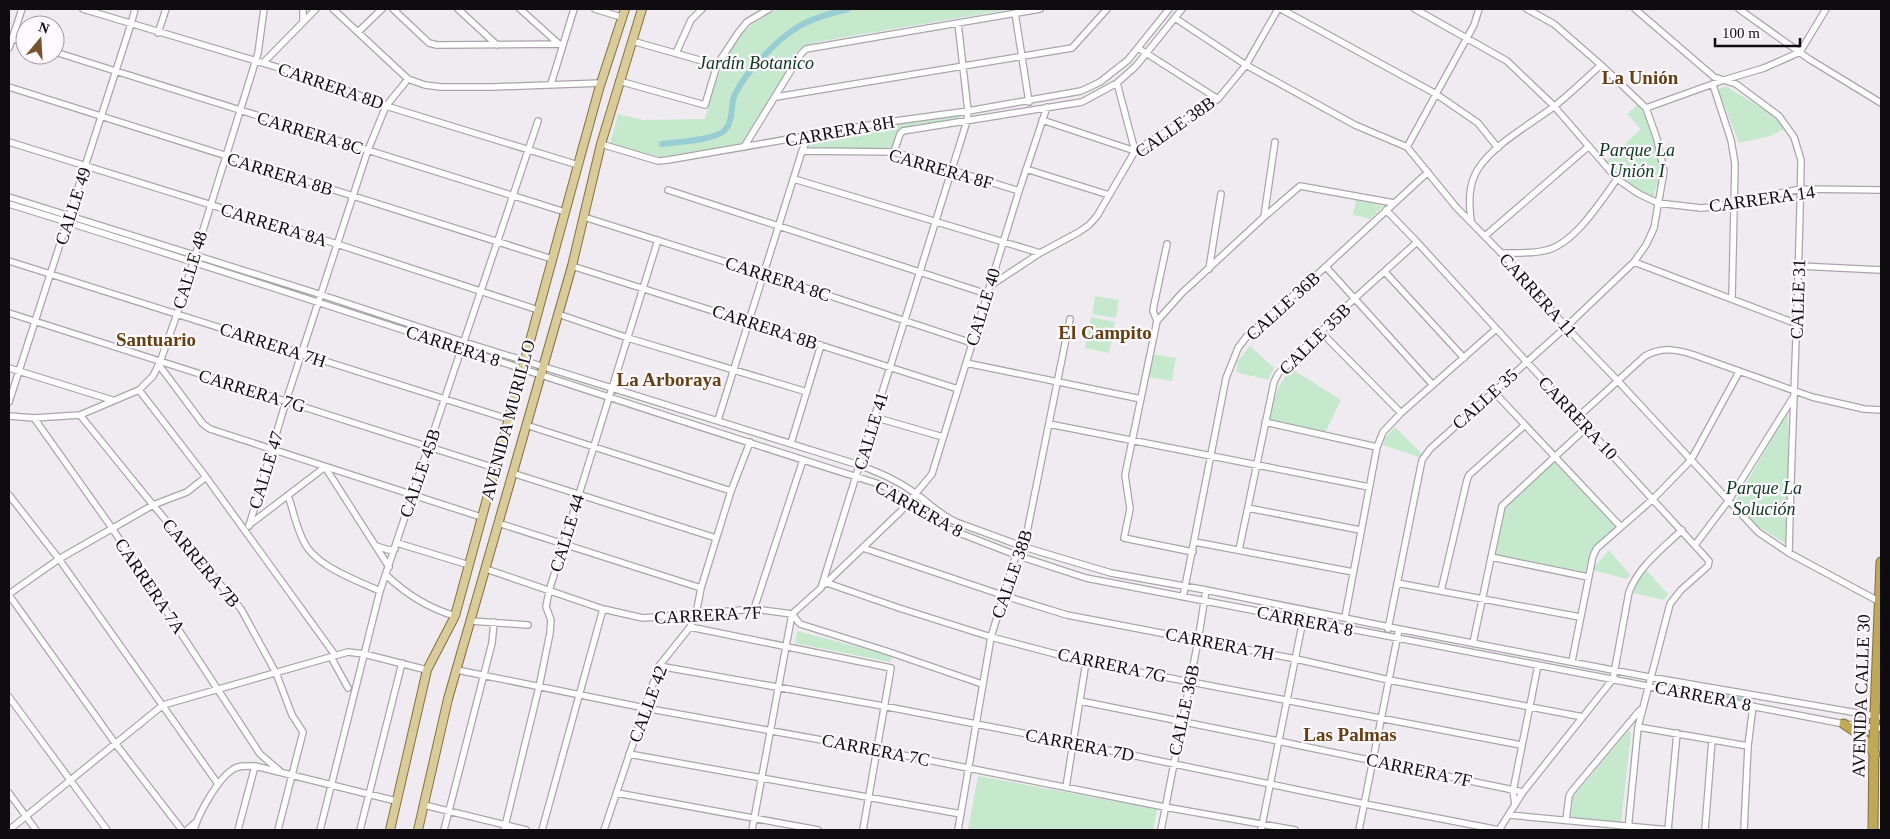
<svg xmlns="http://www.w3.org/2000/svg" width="1890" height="839" viewBox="0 0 1890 839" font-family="'Times New Roman',serif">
  <rect width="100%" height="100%" fill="#f0ebf1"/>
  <!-- green -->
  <path fill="#c6e9ce" d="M779,9H1012L816,42L798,50L744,144L661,157L610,144L618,114L644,120L705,119C719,73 729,28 779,9Z
    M1726,86L1772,115L1779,120L1784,129L1770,136L1739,143L1718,89Z
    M1638,104C1649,117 1660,153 1660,171C1660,179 1655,189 1653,197L1639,191L1606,161L1641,129L1627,114Z
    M965,113L966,116L903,129L893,150L809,148L812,139Z
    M1356,200L1383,206L1370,219L1353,215Z
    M1095,296L1119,300L1116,318L1092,314Z
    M1091,317L1115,322L1109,353L1085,348Z
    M1250,346L1274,368L1268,380L1236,372L1238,361Z
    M1152,354L1176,358L1172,381L1148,377Z
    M1292,369L1341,400L1325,433L1269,421C1274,402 1277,382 1292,369Z
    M1788,411V545L1757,526L1735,502Z
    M1395,427L1423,455L1422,458L1383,445L1386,437Z
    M1554,462L1619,530L1587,564L1585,572L1496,555L1505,509Z
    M1609,550L1630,575L1627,579L1592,570Z
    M1646,570L1668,594L1664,600L1633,593L1635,583Z
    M797,631L892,656L890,662L795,643Z
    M1629,730L1631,734L1621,822L1571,818L1573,797Z
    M978,776L1157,809L1153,830H968Z"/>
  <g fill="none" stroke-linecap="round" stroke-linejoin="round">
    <!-- stream -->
    <path stroke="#98cdd4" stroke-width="2" d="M1721,695L1748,700"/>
    <!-- canal -->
    <path stroke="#98cdd4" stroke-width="6" d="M662,144C676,142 717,140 725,130C734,120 730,105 735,94C742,80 750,71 760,60C789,28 806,19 848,9"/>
    <defs>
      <path id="minor" d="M83,9L323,81L386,106L578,165
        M333,9L408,79L425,85L441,87H492L601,83
        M393,9L429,43L437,45L563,44
        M458,9L497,45
        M520,9L559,44
        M595,9L621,17
        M1281,9L1436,94L1478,123L1498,148
        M1415,9L1507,61L1554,106L1617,179L1639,194L1658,203L1701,208L1712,207L1801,189L1881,190
        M1635,9L1714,77L1736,84L1779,116L1794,137L1801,160C1799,291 1792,422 1789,553
        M1739,9L1809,59L1881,103
        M1015,13L1029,102
        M1175,18L1246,65L1355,125L1407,147L1456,207L1512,264L1566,327L1617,380L1758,532L1789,553L1880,602
        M303,21V9
        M358,32L382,9
        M158,33L166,9
        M9,38L25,43
        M632,41L717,65
        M9,48L22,9
        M1138,48L1218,99
        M55,52L565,212
        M676,53L691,20L702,9
        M263,63L316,9
        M619,81L705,105L717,65L738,33L747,22L769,9
        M1117,83L1135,151
        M551,84L574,9
        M1713,85L1731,140L1735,164L1732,298
        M9,87L552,259
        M776,97L1072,48L1107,9
        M1646,108L1724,80L1764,68L1800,52L1826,9
        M1042,120L1135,151
        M9,142L337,244L538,310
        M601,144L658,161L668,160L881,123L968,111L1081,91L1100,82L1128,60L1169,9
        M744,147L801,54L806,49L1040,9
        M1407,147L1474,25L1479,9
        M802,151L894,152L1019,191
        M894,152L900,134L903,131L1082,102L1117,83L1136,66L1182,9
        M1026,169L1109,195
        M794,179L1040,253
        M668,190L987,294
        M9,197L322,295L464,342L859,465C880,473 897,480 915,493C929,503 940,515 956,522L1024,547L1111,573L1206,590L1399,629L1649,677L1881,717
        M9,204C301,294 590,393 882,485L909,502L928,517L944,527L1016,555L1086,578L1844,724L1881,728
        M1386,210L1417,242L1709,561L1708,566L1681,590L1670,604L1638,727L1628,830
        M584,217L764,274L972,343
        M1264,217L1275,142
        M1471,221C1469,203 1468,185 1478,169C1493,145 1529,125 1552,108C1569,95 1585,79 1601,65
        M1485,236L1589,146
        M1167,244L1154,305L1153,311L1157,321L1125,475L1130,509L1124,538L1193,552
        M1501,253C1516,253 1533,254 1547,250C1575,243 1601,201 1617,179
        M9,261L508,419
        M1634,262L1797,324
        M572,266L958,389
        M1799,266L1881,270
        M1326,267L1433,385
        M1209,269L1221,194
        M1385,272L1464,358
        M990,286L1040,253L1079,232L1089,225L1097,216L1135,151L1218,99L1246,65L1278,9
        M9,313L495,468
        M558,314L628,338L807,392
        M1157,321L1182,293L1264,217L1300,186L1394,203
        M1321,332L1401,413
        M966,363L1141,399
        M159,365L203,424L210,429L481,517
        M9,368L112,400
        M139,390L206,477L335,655
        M1494,392L1620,526
        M9,402L131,24L135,9
        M80,415L153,505L241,609L276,673L292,715L303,732L278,830
        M9,416L34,418L80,415L139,390L153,376L160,362L177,314L258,53L264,9
        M874,417L943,437
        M1578,417L1645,356C1662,347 1676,349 1694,355L1812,397L1864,409L1881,410
        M34,418L112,528L260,754L281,772
        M718,420L802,151L809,136
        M1265,422L1377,447
        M1049,424L1369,487
        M526,425L731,491
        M791,443L821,345
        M512,473L716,538
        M9,495L59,559L218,784
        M288,495C293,510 296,526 303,540C314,566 356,580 380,591
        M1248,508L1360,530
        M498,523L701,588
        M249,525L325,467L389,567
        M249,526L286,401L368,150L386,106L408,79
        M1195,542L1353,572
        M397,543L469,565
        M1695,545L1729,500L1792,399
        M376,546L389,550L395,549
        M863,548L1002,595L1067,615L1296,659L1389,680L1583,717
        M1239,550L1274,382L1278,374L1354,299L1417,242
        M1491,557L1588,577
        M486,569L603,609L643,618L754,609L792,614L800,624L886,651L982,684
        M386,575C406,594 428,608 455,616
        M827,583L899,608L991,637L1086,662L1521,745
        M1397,583L1580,617
        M825,584L901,511L932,474L1019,191L1047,107
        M1441,591L1467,480L1469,475L1525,425
        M9,594L59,559L153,505L187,492L206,477
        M9,595L115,743L182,830
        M1183,597L1226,378L1238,348L1247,336L1321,271L1428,172
        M754,609L803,460
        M1345,617L1377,447L1383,432L1401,413L1496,329
        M471,621L528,625
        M690,627L891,668L863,830
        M1388,629L1422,460L1430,449L1566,327L1634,262L1646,245L1654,228L1664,171L1657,139L1646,108L1601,65L1554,24L1527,9
        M1473,643L1502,506L1587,427
        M331,657L348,688
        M1572,661L1593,556L1597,548L1653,499L1691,460L1739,372
        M659,666L883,706L1074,743L1365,804L1499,830
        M457,670L645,708L877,750L1165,807L1295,830
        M9,697L107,830
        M1080,701L1278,741L1523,792
        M1638,727L1748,746
        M629,754L961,814
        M1066,787L1086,662
        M9,793L36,830
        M617,793L818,830
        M424,805L526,830
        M1515,805L1513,791L1538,665
        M1509,815L1669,830
        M1566,820L1569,796L1572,791L1640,710
        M9,830L163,705L348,652L364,654L427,670
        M187,830L196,822
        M194,830C198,814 218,779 232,770C238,765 247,766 255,766L396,801
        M238,830L255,766
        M320,830L380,591L538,121
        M360,830L402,663
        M444,830L492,643L494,622
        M504,830L539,687L550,633L551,620L546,607L549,591L658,240
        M542,830L603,609
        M604,830L659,666L690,627L696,614L701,588L731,491L750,442
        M752,830L792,614L821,588L967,121L968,111L958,23
        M958,830L991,637L1016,555L1024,547L1070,319
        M1161,830L1198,641L1206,590
        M1261,830L1303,620
        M1359,830L1399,629
        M1499,830L1523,792L1613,679L1629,592C1639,566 1662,549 1682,530
        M1668,830L1677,733
        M1705,830L1712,740
        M1744,830L1748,746L1753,706"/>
      <path id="major" d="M390,830L427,670L455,616L578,165L599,89L625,9
        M418,830L448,699L572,266L601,144L642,9"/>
      <path id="highway" d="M1844,724L1862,736L1875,754
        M1873,830L1874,738L1881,562"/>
    </defs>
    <!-- minor casing -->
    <use href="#minor" stroke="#a9a5aa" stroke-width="8"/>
    <!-- major casing -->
    <use href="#major" stroke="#81723d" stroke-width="10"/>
    <!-- highway casing -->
    <use href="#highway" stroke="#81723d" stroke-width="11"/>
    <!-- minor -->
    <use href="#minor" stroke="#fff" stroke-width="5.5"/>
    <!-- major -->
    <use href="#major" stroke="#d9cb9a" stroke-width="8"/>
    <!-- highway -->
    <use href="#highway" stroke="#bfa956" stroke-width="9"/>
  </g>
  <g text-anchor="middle" stroke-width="4.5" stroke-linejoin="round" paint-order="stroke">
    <!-- park labels -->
    <g font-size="18" font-style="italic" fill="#0b381c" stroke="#fef9fe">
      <text x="756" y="69">Jardín Botanico</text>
      <text x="1637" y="156">Parque La<tspan x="1637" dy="21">Unión I</tspan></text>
      <text x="1764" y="494">Parque La<tspan x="1764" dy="21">Solución</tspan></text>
    </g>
    <!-- street labels -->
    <g font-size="18" fill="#0e0c0e" stroke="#fef9fe">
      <text transform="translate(331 86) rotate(19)" y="6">CARRERA 8D</text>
      <text transform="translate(1175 127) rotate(-35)" y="6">CALLE 38B</text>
      <text transform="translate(840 131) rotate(-10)" y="6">CARRERA 8H</text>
      <text transform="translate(310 133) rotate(17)" y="6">CARRERA 8C</text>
      <text transform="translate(941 169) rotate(16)" y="6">CARRERA 8F</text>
      <text transform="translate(280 174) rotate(17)" y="6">CARRERA 8B</text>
      <text transform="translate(1762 199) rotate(-8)" y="6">CARRERA 14</text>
      <text transform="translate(73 206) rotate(-72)" y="6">CALLE 49</text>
      <text transform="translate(274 225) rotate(17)" y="6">CARRERA 8A</text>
      <text transform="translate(190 270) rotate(-73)" y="6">CALLE 48</text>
      <text transform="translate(778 279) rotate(18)" y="6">CARRERA 8C</text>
      <text transform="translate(1538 295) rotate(48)" y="6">CARRERA 11</text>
      <text transform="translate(1798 299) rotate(-88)" y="6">CALLE 31</text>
      <text transform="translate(1283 306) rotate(-42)" y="6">CALLE 36B</text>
      <text transform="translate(983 307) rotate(-73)" y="6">CALLE 40</text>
      <text transform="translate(765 327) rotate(18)" y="6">CARRERA 8B</text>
      <text transform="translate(1315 339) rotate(-45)" y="6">CALLE 35B</text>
      <text transform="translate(273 345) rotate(18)" y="6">CARRERA 7H</text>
      <text transform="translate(453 346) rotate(18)" y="6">CARRERA 8</text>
      <text transform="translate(252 391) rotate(17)" y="6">CARRERA 7G</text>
      <text transform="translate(1485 399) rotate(-42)" y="6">CALLE 35</text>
      <text transform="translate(1578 418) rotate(47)" y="6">CARRERA 10</text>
      <text transform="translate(508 420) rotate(-75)" y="6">AVENIDA MURILLO</text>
      <text transform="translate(871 431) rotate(-73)" y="6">CALLE 41</text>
      <text transform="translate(266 470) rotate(-73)" y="6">CALLE 47</text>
      <text transform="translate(420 473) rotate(-71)" y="6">CALLE 45B</text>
      <text transform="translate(919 509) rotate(29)" y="6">CARRERA 8</text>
      <text transform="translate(567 533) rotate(-73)" y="6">CALLE 44</text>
      <text transform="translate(201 563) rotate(50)" y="6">CARRERA 7B</text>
      <text transform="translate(1012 574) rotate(-71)" y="6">CALLE 38B</text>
      <text transform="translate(150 586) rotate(56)" y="6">CARRERA 7A</text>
      <text transform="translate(708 615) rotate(-3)" y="6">CARRERA 7F</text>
      <text transform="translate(1305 621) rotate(11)" y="6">CARRERA 8</text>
      <text transform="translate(1220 644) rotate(11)" y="6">CARRERA 7H</text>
      <text transform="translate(1112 665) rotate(12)" y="6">CARRERA 7G</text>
      <text transform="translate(1703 696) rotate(11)" y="6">CARRERA 8</text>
      <text transform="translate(1861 696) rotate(-88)" y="6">AVENIDA CALLE 30</text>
      <text transform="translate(648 704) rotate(-70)" y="6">CALLE 42</text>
      <text transform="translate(1184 710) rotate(-78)" y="6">CALLE 36B</text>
      <text transform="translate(1080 745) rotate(11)" y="6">CARRERA 7D</text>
      <text transform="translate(876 750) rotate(11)" y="6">CARRERA 7C</text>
      <text transform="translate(1419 770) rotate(12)" y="6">CARRERA 7F</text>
    </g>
    <!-- neighbourhood labels -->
    <g font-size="19" font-weight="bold" fill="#653f10" stroke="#fef9fe">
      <text x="1640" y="84">La Unión</text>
      <text x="1105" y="339">El Campito</text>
      <text x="156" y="346">Santuario</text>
      <text x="669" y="386">La Arboraya</text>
      <text x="1350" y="741">Las Palmas</text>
    </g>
  </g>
  <!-- border -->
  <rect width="1890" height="839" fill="none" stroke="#0e0c0e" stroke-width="20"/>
  <!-- north arrow -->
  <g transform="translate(40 40) rotate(18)"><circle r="24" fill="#fef9fe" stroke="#9e9a9e"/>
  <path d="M0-4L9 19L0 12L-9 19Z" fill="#78542d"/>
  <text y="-8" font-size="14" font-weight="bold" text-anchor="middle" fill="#0e0c0e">N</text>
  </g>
  <!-- scale -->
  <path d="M1715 38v8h85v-8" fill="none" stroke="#0e0c0e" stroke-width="2.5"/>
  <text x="1722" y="38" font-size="15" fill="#0e0c0e" stroke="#fef9fe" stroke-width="4" paint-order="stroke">100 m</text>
</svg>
